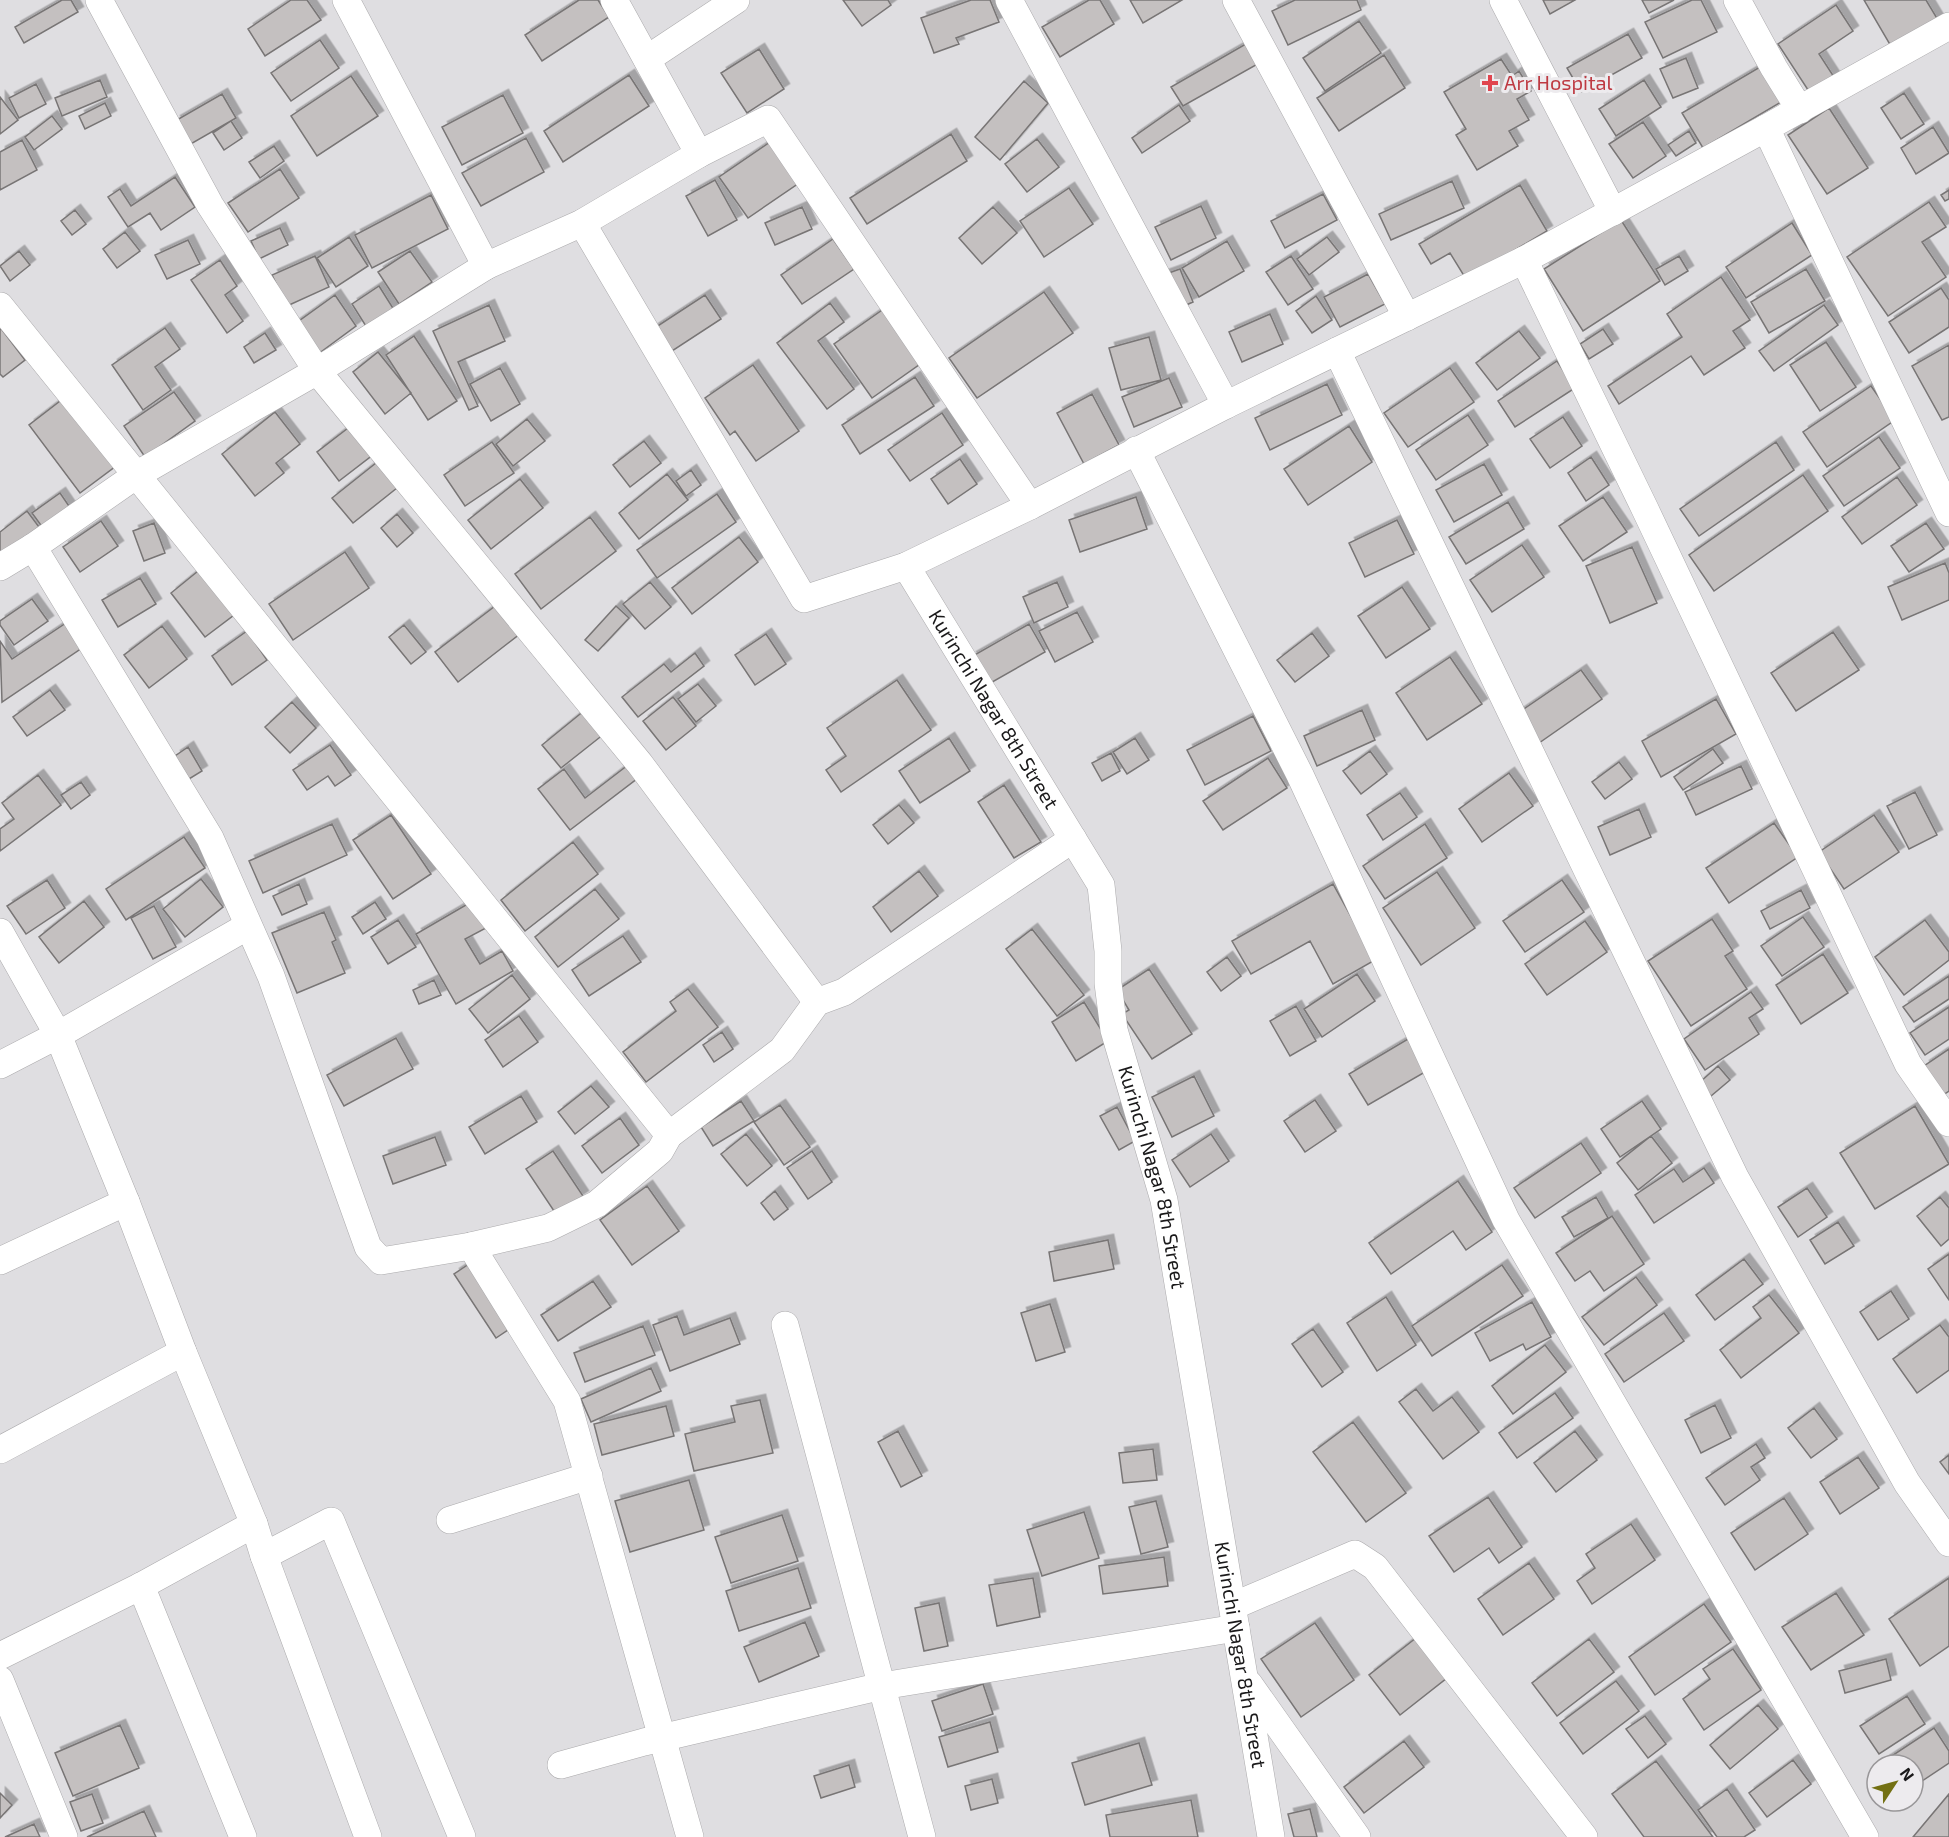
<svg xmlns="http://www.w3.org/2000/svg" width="1949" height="1837" viewBox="0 0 1949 1837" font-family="'Exo 2',sans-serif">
  <defs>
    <filter id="shadow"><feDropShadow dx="5.5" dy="-5.5" stdDeviation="0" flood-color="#0004"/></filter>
  </defs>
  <rect width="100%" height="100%" fill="#dfdee1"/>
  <!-- building -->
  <path fill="#c4c0c0" stroke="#787575" stroke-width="1.5" filter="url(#shadow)" d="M62,0H71L78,12L24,43L15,27Z
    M291,0H307L321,20L265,56L248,29Z
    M579,0H598L609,17L542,61L525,35Z
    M843,0H888L891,5L862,26Z
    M971,0H990L999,22L956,38L959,44L934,53L921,18Z
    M1089,0H1100L1114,24L1060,57L1042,27Z
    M1130,0H1182L1143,23Z
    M1295,0H1357L1361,10L1288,45L1272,11Z
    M1543,0H1575L1550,14Z
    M1642,0H1674L1649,13Z
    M1692,0H1701L1717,32L1663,58L1645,22Z
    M1864,0H1926L1938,20L1892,48Z
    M1836,5L1853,31L1819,54L1834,77L1810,93L1778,44Z
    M1359,21L1381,53L1325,91L1303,58Z
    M1628,34L1642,58L1581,92L1567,68Z
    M320,40L339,68L291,101L271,73Z
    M1251,41L1263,61L1183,106L1171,87Z
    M759,49L784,89L747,113L721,73Z
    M1384,55L1405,88L1339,131L1317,98Z
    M1686,58L1698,88L1673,98L1660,69Z
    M1501,59L1512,76L1519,71L1531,91L1517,99L1529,120L1509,131L1518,146L1477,170L1456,135L1466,129L1444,92Z
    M1760,67L1781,102L1703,148L1682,113Z
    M629,75L649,106L563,162L544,131Z
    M351,76L378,116L317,156L291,116Z
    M100,80L107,97L62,116L55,98Z
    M1644,80L1661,107L1616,136L1599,109Z
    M1024,81L1048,103L1000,160L975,137Z
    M36,84L46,104L19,118L9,98Z
    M1904,93L1924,124L1901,139L1881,108Z
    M222,94L236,118L189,145L175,121Z
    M503,95L523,133L462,165L442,127Z
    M0,97L18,120L0,134Z
    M105,103L111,116L85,129L79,116Z
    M1179,105L1190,121L1142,153L1132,138Z
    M1829,108L1868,168L1827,194L1788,135Z
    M52,116L62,129L34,150L25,137Z
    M231,121L242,138L224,150L213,133Z
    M1643,122L1666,156L1633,178L1609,144Z
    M1933,127L1949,153L1916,174L1901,148Z
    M1689,131L1696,143L1676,156L1668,145Z
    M951,134L967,161L867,224L850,198Z
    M526,138L544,172L481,206L462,173Z
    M1037,139L1059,167L1027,192L1005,164Z
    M22,140L37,170L0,190V152Z
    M773,140L802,181L748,218L719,177Z
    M274,146L284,161L260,178L249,162Z
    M280,169L299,198L248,232L228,203Z
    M175,177L195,207L161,230L150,213L128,227L108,197L120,189L131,206Z
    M715,180L737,220L708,236L686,196Z
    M1452,181L1464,208L1391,240L1379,214Z
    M1520,185L1547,231L1466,279L1450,253L1431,264L1419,244Z
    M1069,188L1093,224L1044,257L1020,221Z
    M1949,190V199L1945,201L1941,195Z
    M1323,194L1337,220L1285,248L1271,221Z
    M431,195L448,229L372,268L355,235Z
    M1929,202L1946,227L1922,242L1946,277L1888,316L1847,257Z
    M1201,206L1216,238L1171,260L1155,227Z
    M802,207L812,229L775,245L765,223Z
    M993,207L1017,233L982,264L959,238Z
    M75,210L86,224L72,235L61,221Z
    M1621,220L1660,281L1583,331L1544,269Z
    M1792,223L1812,255L1746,298L1726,267Z
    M280,228L288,245L259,259L251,241Z
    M125,232L140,251L117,268L103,249Z
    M349,237L368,266L336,287L317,258Z
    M1327,237L1339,252L1309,275L1297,259Z
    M833,239L854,269L802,304L781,275Z
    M188,240L200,264L167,279L155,255Z
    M1227,241L1244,271L1199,297L1182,268Z
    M19,251L30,265L10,281L0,266Z
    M410,251L432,282L399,304L378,272Z
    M315,256L329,287L287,306L272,275Z
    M1291,256L1313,289L1288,305L1266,272Z
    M1679,256L1688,271L1665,285L1656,269Z
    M220,260L237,286L225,295L243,321L227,333L191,280Z
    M1180,269L1193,302L1177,309L1163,275Z
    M1806,269L1825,301L1769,333L1751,302Z
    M1368,274L1385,304L1340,327L1324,297Z
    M1721,277L1750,320L1733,331L1745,348L1704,375L1691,356L1619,404L1608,386L1682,337L1667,314Z
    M379,286L396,313L369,331L352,304Z
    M1941,288L1949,300V327L1909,353L1889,322Z
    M1044,292L1073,333L977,398L949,358Z
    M335,295L356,326L314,357L292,326Z
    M705,295L721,319L669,353L653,329Z
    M1316,296L1332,320L1312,333L1296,311Z
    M830,303L844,322L818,341L854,389L827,409L777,343Z
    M489,305L505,341L458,362L478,406L469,410L433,331Z
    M1824,305L1838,325L1774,371L1759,351Z
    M885,308L923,362L872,398L834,344Z
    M1270,314L1283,344L1242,362L1229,332Z
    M0,327L25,360L3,377L0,374Z
    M165,328L180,349L155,367L171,390L143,410L112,365Z
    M1603,329L1613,344L1589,359L1580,344Z
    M1519,331L1540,358L1497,390L1476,363Z
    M265,333L276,350L254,363L244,347Z
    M414,336L457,401L428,420L386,355Z
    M1149,337L1161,380L1121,390L1109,348Z
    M1826,342L1856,387L1820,411L1790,365Z
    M1949,345V417L1942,420L1912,366Z
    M378,352L411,393L385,414L353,372Z
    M1557,361L1575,388L1515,427L1498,401Z
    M753,365L799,431L756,461L735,431L730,435L705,398Z
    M500,368L520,404L491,421L470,384Z
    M1450,368L1474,402L1408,447L1384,413Z
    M915,377L934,406L860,454L842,425Z
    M1169,378L1182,407L1134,427L1122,397Z
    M1327,384L1342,415L1270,450L1255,418Z
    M1871,386L1895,420L1827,467L1803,432Z
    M174,392L195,421L145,457L124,426Z
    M1092,394L1119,445L1084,464L1057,413Z
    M64,398L116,466L80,493L29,425Z
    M275,412L300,444L276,463L284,473L255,496L222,454Z
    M942,413L963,445L910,481L888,450Z
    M1468,415L1488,445L1436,480L1416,450Z
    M1563,417L1582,446L1550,468L1530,439Z
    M527,419L545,441L513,466L496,444Z
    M352,425L374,454L339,481L317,452Z
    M1349,426L1372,462L1308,505L1284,469Z
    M1879,437L1900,468L1844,506L1823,476Z
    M644,441L661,463L630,487L613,465Z
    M492,442L514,473L465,506L444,475Z
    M1776,442L1794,470L1699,536L1680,509Z
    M1591,457L1609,485L1586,501L1568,473Z
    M381,459L402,484L353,523L332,498Z
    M960,459L977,484L948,504L931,479Z
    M1484,464L1502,495L1454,522L1436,490Z
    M691,470L701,485L686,496L676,481Z
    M667,474L688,500L639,539L619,513Z
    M1803,475L1828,511L1714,591L1689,555Z
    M1897,477L1917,505L1862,544L1842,517Z
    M520,479L543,508L491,549L468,520Z
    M60,493L71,509L43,528L32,513Z
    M717,494L736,522L657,578L637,550Z
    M1136,497L1147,529L1080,552L1069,520Z
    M1603,497L1627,532L1583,561L1559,526Z
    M1508,502L1524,529L1466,564L1449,537Z
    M27,511L39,527L0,556V532Z
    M397,514L413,533L397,547L381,528Z
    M590,517L616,551L541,609L515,574Z
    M1397,520L1414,554L1365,577L1349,543Z
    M101,521L118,546L80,572L63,547Z
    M154,523L165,553L144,561L133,531Z
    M1926,523L1944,549L1909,572L1891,546Z
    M739,537L758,562L692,614L672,588Z
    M1522,545L1544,577L1492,612L1470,580Z
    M1632,547L1657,603L1610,623L1586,566Z
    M345,552L369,588L293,640L269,604Z
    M1945,563L1949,573V600L1902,620L1888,587Z
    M203,567L238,612L205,637L171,593Z
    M140,578L156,604L118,627L102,600Z
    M650,582L671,607L645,629L623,604Z
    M1057,582L1068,607L1034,623L1023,597Z
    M1402,587L1430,629L1386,658L1358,616Z
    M32,599L48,621L14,645L0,625V621Z
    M503,600L525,630L458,682L435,652Z
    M616,606L629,618L598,651L585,640Z
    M1077,612L1093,642L1055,662L1039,631Z
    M66,623L82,648L2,702L0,641L12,659Z
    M1029,624L1045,652L987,685L971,657Z
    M404,625L426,652L411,664L389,637Z
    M162,626L187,659L149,688L124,655Z
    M247,631L267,660L232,685L212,656Z
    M1833,632L1859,670L1796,711L1771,673Z
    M1312,633L1329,656L1295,682L1277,660Z
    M766,634L786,664L755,685L735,655Z
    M695,653L704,666L638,717L622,697L664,664L671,672Z
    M1450,657L1482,704L1427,740L1396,693Z
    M1581,670L1602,699L1539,743L1518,713Z
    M897,680L931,730L841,792L826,770L846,756L827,728Z
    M698,684L716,706L696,722L678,699Z
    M50,690L65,710L27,736L13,717Z
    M673,697L696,726L666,750L643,721Z
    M1716,699L1736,734L1661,777L1642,741Z
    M292,702L316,728L290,753L265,727Z
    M585,710L604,734L561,768L542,745Z
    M1362,710L1375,740L1317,766L1304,736Z
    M1253,716L1271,751L1205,785L1187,750Z
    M949,738L970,771L920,803L899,771Z
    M1135,738L1149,760L1127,774L1113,752Z
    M330,745L351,775L335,786L328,776L307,790L293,770Z
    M188,747L202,771L189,779L175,756Z
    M1713,749L1723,763L1683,790L1674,777Z
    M1370,751L1387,774L1361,794L1343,771Z
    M1111,753L1120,771L1102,781L1092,763Z
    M1268,758L1287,788L1223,830L1203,801Z
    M1619,762L1632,779L1605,799L1592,782Z
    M628,765L638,778L570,830L538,789L564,769L585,798Z
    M1741,766L1752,789L1696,815L1685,792Z
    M1509,773L1533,806L1482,842L1459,809Z
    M38,775L61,805L0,851V829L14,819L2,803Z
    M81,782L90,795L71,809L61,795Z
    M1004,785L1041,842L1014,858L978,802Z
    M1915,792L1937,835L1909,849L1887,806Z
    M1400,793L1417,817L1383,840L1367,815Z
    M899,805L914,823L888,844L873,825Z
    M1639,809L1651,837L1610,855L1598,827Z
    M391,815L431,874L393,899L353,840Z
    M1874,815L1899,852L1844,889L1819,852Z
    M1774,823L1798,857L1729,903L1706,868Z
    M332,824L347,855L263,893L249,861Z
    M1425,824L1447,858L1385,899L1363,866Z
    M184,837L205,868L126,920L106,889Z
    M573,842L598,874L525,931L501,900Z
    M919,871L938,896L891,932L873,907Z
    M1437,872L1475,928L1421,965L1383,908Z
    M201,879L223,907L185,937L163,909Z
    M47,880L65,908L26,934L7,906Z
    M1562,880L1584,912L1525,952L1503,921Z
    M299,884L307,904L282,915L273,896Z
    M1333,884L1375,960L1333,984L1310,941L1251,974L1232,941Z
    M595,889L619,919L558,967L535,937Z
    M1801,890L1810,908L1770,929L1761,911Z
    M84,901L104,927L59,963L39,937Z
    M375,902L386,919L363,934L352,917Z
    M471,902L486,928L465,939L480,964L502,951L513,971L456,1004L416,934Z
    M154,906L176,947L153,959L131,918Z
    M324,912L336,940L332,942L345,973L297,993L272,933Z
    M1803,917L1824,947L1782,976L1761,946Z
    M1712,919L1733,951L1725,956L1747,989L1691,1026L1648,961Z
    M398,920L416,947L388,964L371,937Z
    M1925,920L1949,952V960L1904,995L1875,957Z
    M1585,921L1607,952L1547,995L1525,964Z
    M1032,929L1084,995L1057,1016L1006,949Z
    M623,936L641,962L589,996L572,970Z
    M1823,954L1848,993L1801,1024L1776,985Z
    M1227,957L1241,976L1221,991L1207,972Z
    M1149,969L1192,1034L1152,1059L1122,1014L1129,1010L1117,990Z
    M1357,974L1375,1001L1322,1037L1304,1009Z
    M512,975L530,999L488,1033L469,1009Z
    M1949,976V999L1914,1022L1903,1007Z
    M434,980L441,995L419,1004L413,990Z
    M688,989L718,1027L646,1082L623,1052L676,1011L670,1002Z
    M1751,992L1763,1009L1749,1018L1759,1034L1705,1070L1684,1039Z
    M1084,1002L1108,1041L1076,1061L1052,1022Z
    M1296,1006L1316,1041L1290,1056L1270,1021Z
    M1949,1007V1039L1925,1055L1910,1033Z
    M519,1016L538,1042L503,1067L485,1040Z
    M722,1032L733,1049L714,1062L703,1045Z
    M1413,1036L1432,1068L1368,1105L1349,1074Z
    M396,1038L413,1069L344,1106L327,1075Z
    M1949,1049V1091L1943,1095L1924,1066Z
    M1718,1066L1730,1080L1711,1096L1699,1083Z
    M1194,1076L1214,1116L1172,1137L1152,1097Z
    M591,1086L609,1107L575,1134L558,1112Z
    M521,1096L537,1122L485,1154L469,1127Z
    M1315,1100L1336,1131L1305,1152L1284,1121Z
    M741,1101L754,1121L713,1146L701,1127Z
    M1642,1101L1661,1129L1620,1157L1601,1129Z
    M780,1105L810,1147L784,1165L754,1122Z
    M1915,1106L1949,1164L1875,1209L1840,1153Z
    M1117,1107L1135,1141L1119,1150L1100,1116Z
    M620,1118L639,1145L602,1173L582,1146Z
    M746,1134L772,1166L747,1186L721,1154Z
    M1211,1134L1229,1161L1190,1187L1172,1160Z
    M1651,1136L1672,1163L1638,1190L1617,1163Z
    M435,1137L446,1165L393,1184L383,1156Z
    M1581,1143L1601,1173L1535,1218L1514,1188Z
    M553,1151L583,1196L556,1214L526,1169Z
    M812,1151L832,1182L808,1199L787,1168Z
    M1704,1168L1714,1183L1654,1223L1635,1195L1674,1169L1683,1182Z
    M1458,1181L1492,1232L1466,1250L1453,1231L1391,1274L1369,1243Z
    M647,1186L679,1231L632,1265L600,1220Z
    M1807,1188L1827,1217L1798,1237L1778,1207Z
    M775,1191L788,1209L774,1220L761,1203Z
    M1596,1197L1608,1218L1574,1237L1562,1217Z
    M1940,1197L1949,1208V1239L1941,1246L1917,1216Z
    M1612,1216L1644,1264L1604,1291L1590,1271L1575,1281L1556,1253Z
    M1838,1222L1854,1246L1825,1264L1810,1240Z
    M1108,1240L1114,1269L1054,1281L1049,1252Z
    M1949,1254V1300L1928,1269Z
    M1744,1259L1763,1284L1715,1320L1696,1295Z
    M475,1260L517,1324L496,1338L454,1274Z
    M1502,1265L1523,1296L1432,1356L1412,1326Z
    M1636,1277L1657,1305L1604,1345L1582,1317Z
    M593,1281L611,1307L558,1341L541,1315Z
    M1891,1291L1909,1319L1878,1340L1860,1312Z
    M1769,1295L1799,1333L1741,1378L1720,1350L1761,1318L1753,1307Z
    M1386,1297L1416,1345L1377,1371L1347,1323Z
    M1532,1302L1551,1337L1526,1350L1523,1344L1490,1361L1475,1333Z
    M1050,1304L1065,1352L1036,1361L1021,1313Z
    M1664,1313L1684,1341L1624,1382L1605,1354Z
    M677,1316L684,1335L730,1318L740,1344L670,1371L653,1325Z
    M1940,1325L1949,1337V1370L1917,1393L1893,1359Z
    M643,1326L655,1355L585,1382L574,1353Z
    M1313,1329L1343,1372L1322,1387L1292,1344Z
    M1545,1345L1566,1372L1513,1414L1492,1386Z
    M651,1368L661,1391L591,1422L581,1399Z
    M1416,1389L1433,1411L1452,1397L1479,1432L1443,1459L1399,1402Z
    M1555,1393L1573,1418L1517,1458L1499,1433Z
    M760,1400L773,1453L694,1471L685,1434L735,1422L731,1406Z
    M1715,1405L1731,1438L1701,1453L1685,1420Z
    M666,1406L674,1436L602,1455L594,1424Z
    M1814,1408L1837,1439L1811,1458L1788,1428Z
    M1353,1422L1406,1493L1366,1522L1313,1452Z
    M898,1431L922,1476L901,1487L878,1442Z
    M1575,1431L1597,1460L1556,1492L1534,1463Z
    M1756,1444L1765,1458L1751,1467L1760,1480L1725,1505L1706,1478Z
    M1153,1449L1157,1480L1123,1483L1119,1453Z
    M1949,1455V1474L1940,1462Z
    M1858,1457L1879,1488L1840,1514L1820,1482Z
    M689,1480L704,1530L630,1552L615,1501Z
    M1488,1497L1522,1547L1499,1563L1489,1548L1454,1572L1429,1536Z
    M1784,1498L1808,1534L1755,1570L1731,1533Z
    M1156,1501L1168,1547L1141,1554L1129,1507Z
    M1084,1512L1099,1558L1042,1576L1027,1530Z
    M782,1515L798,1561L731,1583L715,1537Z
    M1631,1524L1655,1560L1592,1604L1577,1581L1595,1568L1586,1554Z
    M1164,1557L1168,1586L1103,1594L1099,1566Z
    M1529,1563L1554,1599L1503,1635L1478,1599Z
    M798,1568L811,1608L739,1631L726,1591Z
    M1033,1578L1040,1617L997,1626L989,1585Z
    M1949,1578V1646L1920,1666L1889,1619Z
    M1836,1593L1864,1635L1811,1670L1782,1627Z
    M939,1603L948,1646L924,1651L915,1608Z
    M1704,1604L1731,1642L1655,1695L1629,1657Z
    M805,1622L819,1656L759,1682L744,1647Z
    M1315,1623L1354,1680L1301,1717L1261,1659Z
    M1421,1634L1452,1674L1400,1715L1369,1675Z
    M1589,1639L1614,1672L1557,1716L1532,1683Z
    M1733,1649L1761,1690L1704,1730L1683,1699L1710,1679L1703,1669Z
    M1886,1659L1891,1680L1845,1693L1839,1671Z
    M1616,1681L1639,1711L1583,1754L1560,1723Z
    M983,1684L993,1714L942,1731L932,1701Z
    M1907,1696L1925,1724L1879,1754L1860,1726Z
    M1758,1705L1778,1729L1730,1769L1710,1745Z
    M1645,1716L1666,1744L1648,1758L1626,1729Z
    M990,1722L998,1752L948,1767L939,1737Z
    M120,1725L139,1768L73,1796L55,1753Z
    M1934,1728L1949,1751V1763L1913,1787V1765H1878Z
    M1404,1741L1424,1767L1364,1813L1344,1787Z
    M1139,1743L1152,1785L1085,1805L1072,1763Z
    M1793,1760L1811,1784L1767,1817L1749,1793Z
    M1656,1761L1713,1837H1644L1612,1794Z
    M849,1765L855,1787L821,1798L814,1776Z
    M992,1779L998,1803L971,1810L965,1786Z
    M1727,1789L1755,1830L1744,1837H1717L1698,1810Z
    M0,1793L12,1805L0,1818Z
    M92,1794L103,1823L81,1831L70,1802Z
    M1949,1794V1837H1913Z
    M1191,1800L1198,1837H1110L1106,1815Z
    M1310,1809L1317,1837H1294L1288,1814Z
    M144,1811L156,1837H87Z
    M34,1824L40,1837H5Z"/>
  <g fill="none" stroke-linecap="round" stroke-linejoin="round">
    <defs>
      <g id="minor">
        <path d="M99,0L210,205L317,371L640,764L817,1002"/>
        <path d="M346,0L486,266"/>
        <path d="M1009,0L1226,405"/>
        <path d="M1236,0L1407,317"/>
        <path d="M1503,0L1613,212"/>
        <path d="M1737,0L1774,68L1800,110"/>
        <path d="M1949,26L1766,128L1949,513"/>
        <path d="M647,59L736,0"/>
        <path d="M699,154L768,119L1030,506"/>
        <path d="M582,223L804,599L906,566L1030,506L1226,405L1524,260L1766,128"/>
        <path d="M1524,260L1645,509L1908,1064L1949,1123"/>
        <path d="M0,306L669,1135"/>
        <path d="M1337,351L1735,1177L1907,1483L1949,1543"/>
        <path d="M1136,450L1300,775L1506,1220L1865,1837"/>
        <path d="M33,547L210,838L271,976L368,1247L381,1261L471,1246L548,1228L597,1204L660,1151L669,1135L782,1050L817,1002L844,992L1073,839"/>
        <path id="s1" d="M906,566L1101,885L1108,951V983L1114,1030L1164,1200L1271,1837"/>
        <path d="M0,567L33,547L138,474L317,371L486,266L582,223L699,154L614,0"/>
        <path d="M0,932L58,1035L126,1202L183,1352L254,1524L264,1556L368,1837"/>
        <path d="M0,1065L58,1035L248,926"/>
        <path d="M471,1246L567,1401L690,1837"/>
        <path d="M0,1261L126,1202"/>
        <path d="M785,1325L922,1837"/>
        <path d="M0,1450L183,1352"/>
        <path d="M450,1520L589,1476"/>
        <path d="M264,1556L331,1521L462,1837"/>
        <path d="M141,1586L243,1837"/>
        <path d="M1232,1603L1233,1606L1355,1554L1375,1567L1584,1837"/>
        <path d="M0,1656L141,1586L254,1524"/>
        <path d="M0,1680L64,1837"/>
        <path d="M1249,1684L1357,1837"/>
        <path d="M561,1765L644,1742L882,1686L1236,1628"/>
      </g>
    </defs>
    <!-- minor casing -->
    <use href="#minor" stroke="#abaaac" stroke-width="28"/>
    <!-- minor -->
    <use href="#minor" stroke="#fff" stroke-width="27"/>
  </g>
  <!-- markers -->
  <path fill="#e0444e" stroke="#edebee" stroke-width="2" d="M1487 74h6v6h6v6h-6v6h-6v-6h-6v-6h6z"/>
  <g text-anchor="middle" stroke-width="6" stroke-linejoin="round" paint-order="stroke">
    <!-- health labels -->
    <g font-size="20" fill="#be3a42" stroke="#edebee" text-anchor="start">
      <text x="1504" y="90">Arr Hospital</text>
    </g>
    <!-- street labels -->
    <g font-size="20" fill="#1a191a" stroke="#edebee">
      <text dy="7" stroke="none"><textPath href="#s1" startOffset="168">Kurinchi Nagar 8th Street</textPath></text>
      <text dy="7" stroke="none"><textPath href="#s1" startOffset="672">Kurinchi Nagar 8th Street</textPath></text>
      <text dy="7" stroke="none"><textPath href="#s1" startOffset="1158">Kurinchi Nagar 8th Street</textPath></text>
    </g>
  </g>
  <!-- north arrow -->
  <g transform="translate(1895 1783) rotate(54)"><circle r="28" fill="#edebee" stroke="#999799" stroke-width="1.5"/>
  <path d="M0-4.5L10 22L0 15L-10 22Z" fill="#737012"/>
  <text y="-9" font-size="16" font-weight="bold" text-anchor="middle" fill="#1a191a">N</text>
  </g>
</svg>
